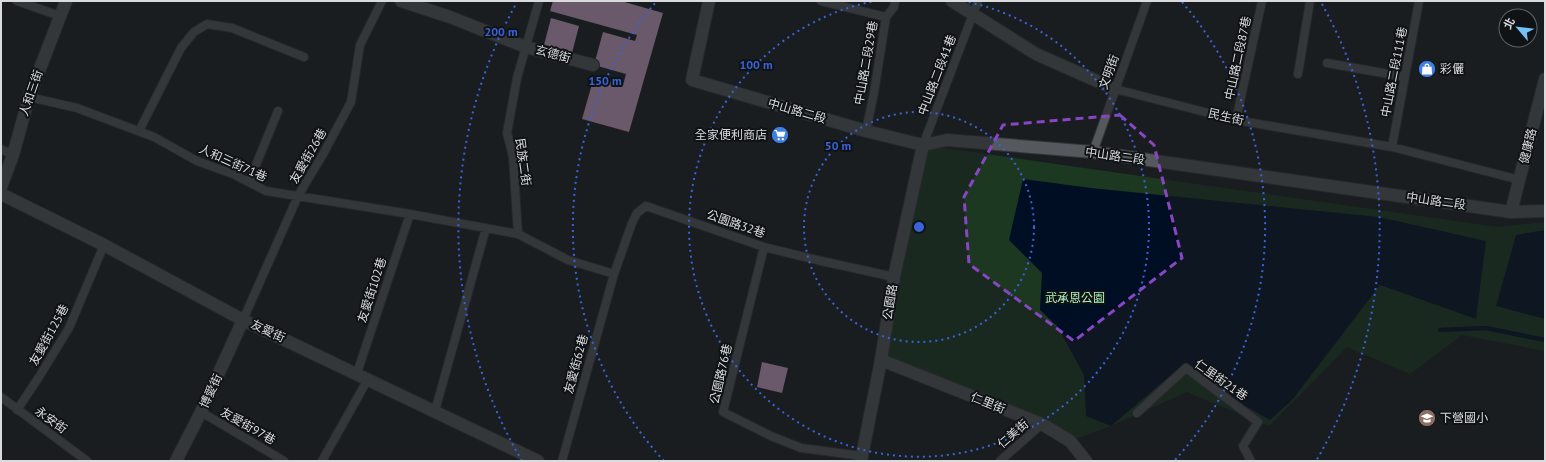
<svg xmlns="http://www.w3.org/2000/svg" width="1546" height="462" viewBox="0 0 1546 462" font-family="'PT Sans','Noto Sans TC',sans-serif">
  <rect width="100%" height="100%" fill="#191d1f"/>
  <!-- green -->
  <path fill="#1c3821" d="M923,145L1498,227L1545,222V351L1462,335L1410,374L1347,347L1269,426L1187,392L1111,426L1070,441L881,360Z"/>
  <!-- water -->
  <path fill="#000e24" d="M1023,179L1091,188L1379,217L1486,241L1476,319L1380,285L1293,399L1270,420L1235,400L1207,372L1184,364L1111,426L1086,416L1084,375L1057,326L1040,310L1042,273L1009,240Z
    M1545,230V319L1496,306L1516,235Z"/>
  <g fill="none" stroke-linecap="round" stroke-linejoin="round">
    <!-- stream -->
    <path stroke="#000e24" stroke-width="4.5" d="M1440,330L1486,328L1545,340"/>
  </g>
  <!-- building -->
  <path fill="#c9a2c5" d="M553,1H621L663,13L629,132L582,119L594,77L623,85L626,74L594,65L603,32L635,41L637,35L550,11Z
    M551,18L579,26L572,53L544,45Z
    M762,362L788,368L782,393L757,387Z"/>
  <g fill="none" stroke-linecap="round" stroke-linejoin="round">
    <defs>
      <path id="service" d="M17,1L60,16
        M821,1L886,17
        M1327,63L1405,77
        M1298,74L1310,1
        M1115,89L1236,120L1392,147L1520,180
        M29,97L77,108L154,137L197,161L233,174L266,191L410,214L518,234L568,260L614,274
        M1236,120L1262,1
        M139,131L181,48L194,32L207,24L232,28L304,57
        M866,131L874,93L886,17L894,7L895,1
        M923,145L978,1
        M1392,147L1419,1
        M1,149L13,155
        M1093,152L1147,1
        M249,182L278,111
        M518,234L513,157L507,133L517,78L539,1
        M764,247L723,412L771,436L801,448L862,456
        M243,320L298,196L322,156L351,102L360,45L382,1
        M357,373L410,214
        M1,397L87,461
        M17,410L39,377L69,328L104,245
        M435,411L486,228
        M201,412L284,461
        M1137,413L1186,368L1258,422L1243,446L1251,461
        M322,461L368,379
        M562,461L614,274L632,223L637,213L646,206L764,247L817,260L894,277
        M1000,461L1042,424"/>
      <path id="minor" d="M401,1L450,17L526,47L593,65
        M709,1L692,80L866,131L923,145L947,140L1093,152L1511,212L1545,211
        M952,1L1036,54L1115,89
        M1,187L13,155L29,97L66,1
        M1,194L104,245L243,320L538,461
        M176,461L201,412L243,320
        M861,461L881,360L894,277L923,145"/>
      <path id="tertiary" d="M1511,212L1545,79
        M881,360L1042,424L1070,441L1086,461"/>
    </defs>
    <!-- service casing -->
    <use href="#service" stroke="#343638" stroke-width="10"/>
    <!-- minor casing -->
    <use href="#minor" stroke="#343638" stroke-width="14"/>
    <!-- tertiary casing -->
    <use href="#tertiary" stroke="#343638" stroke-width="14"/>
    <!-- service -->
    <use href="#service" stroke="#55585c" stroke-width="8"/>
    <!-- minor -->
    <use href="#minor" stroke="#55585c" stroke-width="12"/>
    <!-- tertiary -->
    <use href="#tertiary" stroke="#55585c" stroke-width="12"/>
  </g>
  <!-- marked area -->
  <path d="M0 0H1546V462H0ZM1120,115L1154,145L1182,258L1074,341L969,264L964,197L1003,125Z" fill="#191d1f" fill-opacity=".55" fill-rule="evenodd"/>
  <path fill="none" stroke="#8946c4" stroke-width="3" stroke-dasharray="8 5" stroke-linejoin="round" d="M1120,115L1154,145L1182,258L1074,341L969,264L964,197L1003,125Z"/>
  <!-- distance rings -->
  <g fill="none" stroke="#3963d9" stroke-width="2" stroke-dasharray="2 4">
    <circle cx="919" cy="227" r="115"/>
    <path d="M963 1A230 230 0 1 1 875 1"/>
    <path d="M664 461A346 346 0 0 1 656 2M1182 2A346 346 0 0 1 1174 461"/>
    <path d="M522 461A461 461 0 0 1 516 4M1322 4A461 461 0 0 1 1316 461"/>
  </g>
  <!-- icons -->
  <defs>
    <symbol id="shop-disc" viewBox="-11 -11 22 22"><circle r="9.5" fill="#3f7fe0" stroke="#101316"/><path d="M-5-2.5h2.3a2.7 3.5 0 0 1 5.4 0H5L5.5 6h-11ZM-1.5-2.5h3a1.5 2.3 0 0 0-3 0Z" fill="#fff"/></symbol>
    <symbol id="supermarket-disc" viewBox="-11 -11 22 22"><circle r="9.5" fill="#3f7fe0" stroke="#101316"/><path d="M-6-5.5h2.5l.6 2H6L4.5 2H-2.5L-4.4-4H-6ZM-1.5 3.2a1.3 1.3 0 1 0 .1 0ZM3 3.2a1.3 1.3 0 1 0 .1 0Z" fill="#fff"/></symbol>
    <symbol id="school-disc" viewBox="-11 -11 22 22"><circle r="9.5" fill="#8d6e63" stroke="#101316"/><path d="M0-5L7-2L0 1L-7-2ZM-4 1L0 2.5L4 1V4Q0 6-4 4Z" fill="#fff"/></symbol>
  </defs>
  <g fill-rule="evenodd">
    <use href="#shop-disc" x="1417" y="59" width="20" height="20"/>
    <use href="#supermarket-disc" x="770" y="125" width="20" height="20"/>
    <use href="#school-disc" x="1417" y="408" width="20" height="20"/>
  </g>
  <g text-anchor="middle" stroke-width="4" stroke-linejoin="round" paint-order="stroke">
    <!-- street labels -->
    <g font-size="12" fill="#d9dbdd" stroke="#101316">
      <text transform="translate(553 54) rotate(15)" y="4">玄德街</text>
      <text transform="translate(1238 58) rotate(-78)" y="4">中山路二段87巷</text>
      <text transform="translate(866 63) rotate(-80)" y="4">中山路二段29巷</text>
      <text transform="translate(1109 72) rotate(-70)" y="4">文明街</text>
      <text transform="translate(1394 72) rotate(-79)" y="4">中山路二段111巷</text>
      <text transform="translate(937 75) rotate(-69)" y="4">中山路二段41巷</text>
      <text transform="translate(31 93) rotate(-71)" y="4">人和三街</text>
      <text transform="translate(797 111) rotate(16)" y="4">中山路二段</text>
      <text transform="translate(1226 117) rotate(13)" y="4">民生街</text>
      <text transform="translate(1528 146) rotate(-76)" y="4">健康路</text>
      <text transform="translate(308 156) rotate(-60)" y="4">友愛街26巷</text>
      <text transform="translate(1115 156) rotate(8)" y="4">中山路二段</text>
      <text transform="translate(523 162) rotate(82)" y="4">民族二街</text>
      <text transform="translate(233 163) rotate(24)" y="4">人和三街71巷</text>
      <text transform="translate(1436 201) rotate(8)" y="4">中山路二段</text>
      <text transform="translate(736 224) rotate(19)" y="4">公園路32巷</text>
      <text transform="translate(372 290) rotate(-72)" y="4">友愛街102巷</text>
      <text transform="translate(890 302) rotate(-81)" y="4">公園路</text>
      <text transform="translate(268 331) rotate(25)" y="4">友愛街</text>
      <text transform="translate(49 335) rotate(-61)" y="4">友愛街125巷</text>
      <text transform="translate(576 364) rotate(-75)" y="4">友愛街62巷</text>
      <text transform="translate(721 374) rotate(-77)" y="4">公園路76巷</text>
      <text transform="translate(1221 380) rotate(35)" y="4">仁里街21巷</text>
      <text transform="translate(211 391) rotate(-65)" y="4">博愛街</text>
      <text transform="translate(988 403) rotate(22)" y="4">仁里街</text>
      <text transform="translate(51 420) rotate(36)" y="4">永安街</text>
      <text transform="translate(248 426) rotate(30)" y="4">友愛街97巷</text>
      <text transform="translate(1013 434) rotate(-41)" y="4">仁美街</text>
    </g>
    <!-- poi labels -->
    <g font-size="12" fill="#d9dbdd" stroke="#101316" text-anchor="start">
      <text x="1440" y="73">彩儷</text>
      <text x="767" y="139" text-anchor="end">全家便利商店</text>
      <text x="1440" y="422">下營國小</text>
    </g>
    <!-- park labels -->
    <g font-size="12" fill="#b1efba" stroke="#101316">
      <text x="1075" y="302">武承恩公園</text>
    </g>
  </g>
  <circle cx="919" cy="227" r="6" fill="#3963d9" stroke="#101316" stroke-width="2"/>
  <g font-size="12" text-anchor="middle" font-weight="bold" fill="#3963d9" stroke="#101316" stroke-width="4" stroke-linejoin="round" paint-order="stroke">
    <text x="501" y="36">200 m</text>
    <text x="756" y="69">100 m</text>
    <text x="605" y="85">150 m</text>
    <text x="838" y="150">50 m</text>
  </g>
  <!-- border -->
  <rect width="1546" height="462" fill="none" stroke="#d9dbdd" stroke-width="4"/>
  <!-- north arrow -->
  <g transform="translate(1518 28) rotate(298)"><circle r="19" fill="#101316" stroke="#606366"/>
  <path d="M0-3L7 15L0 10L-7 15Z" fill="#73c1f5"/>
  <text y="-6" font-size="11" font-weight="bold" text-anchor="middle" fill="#d9dbdd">北</text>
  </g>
</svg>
